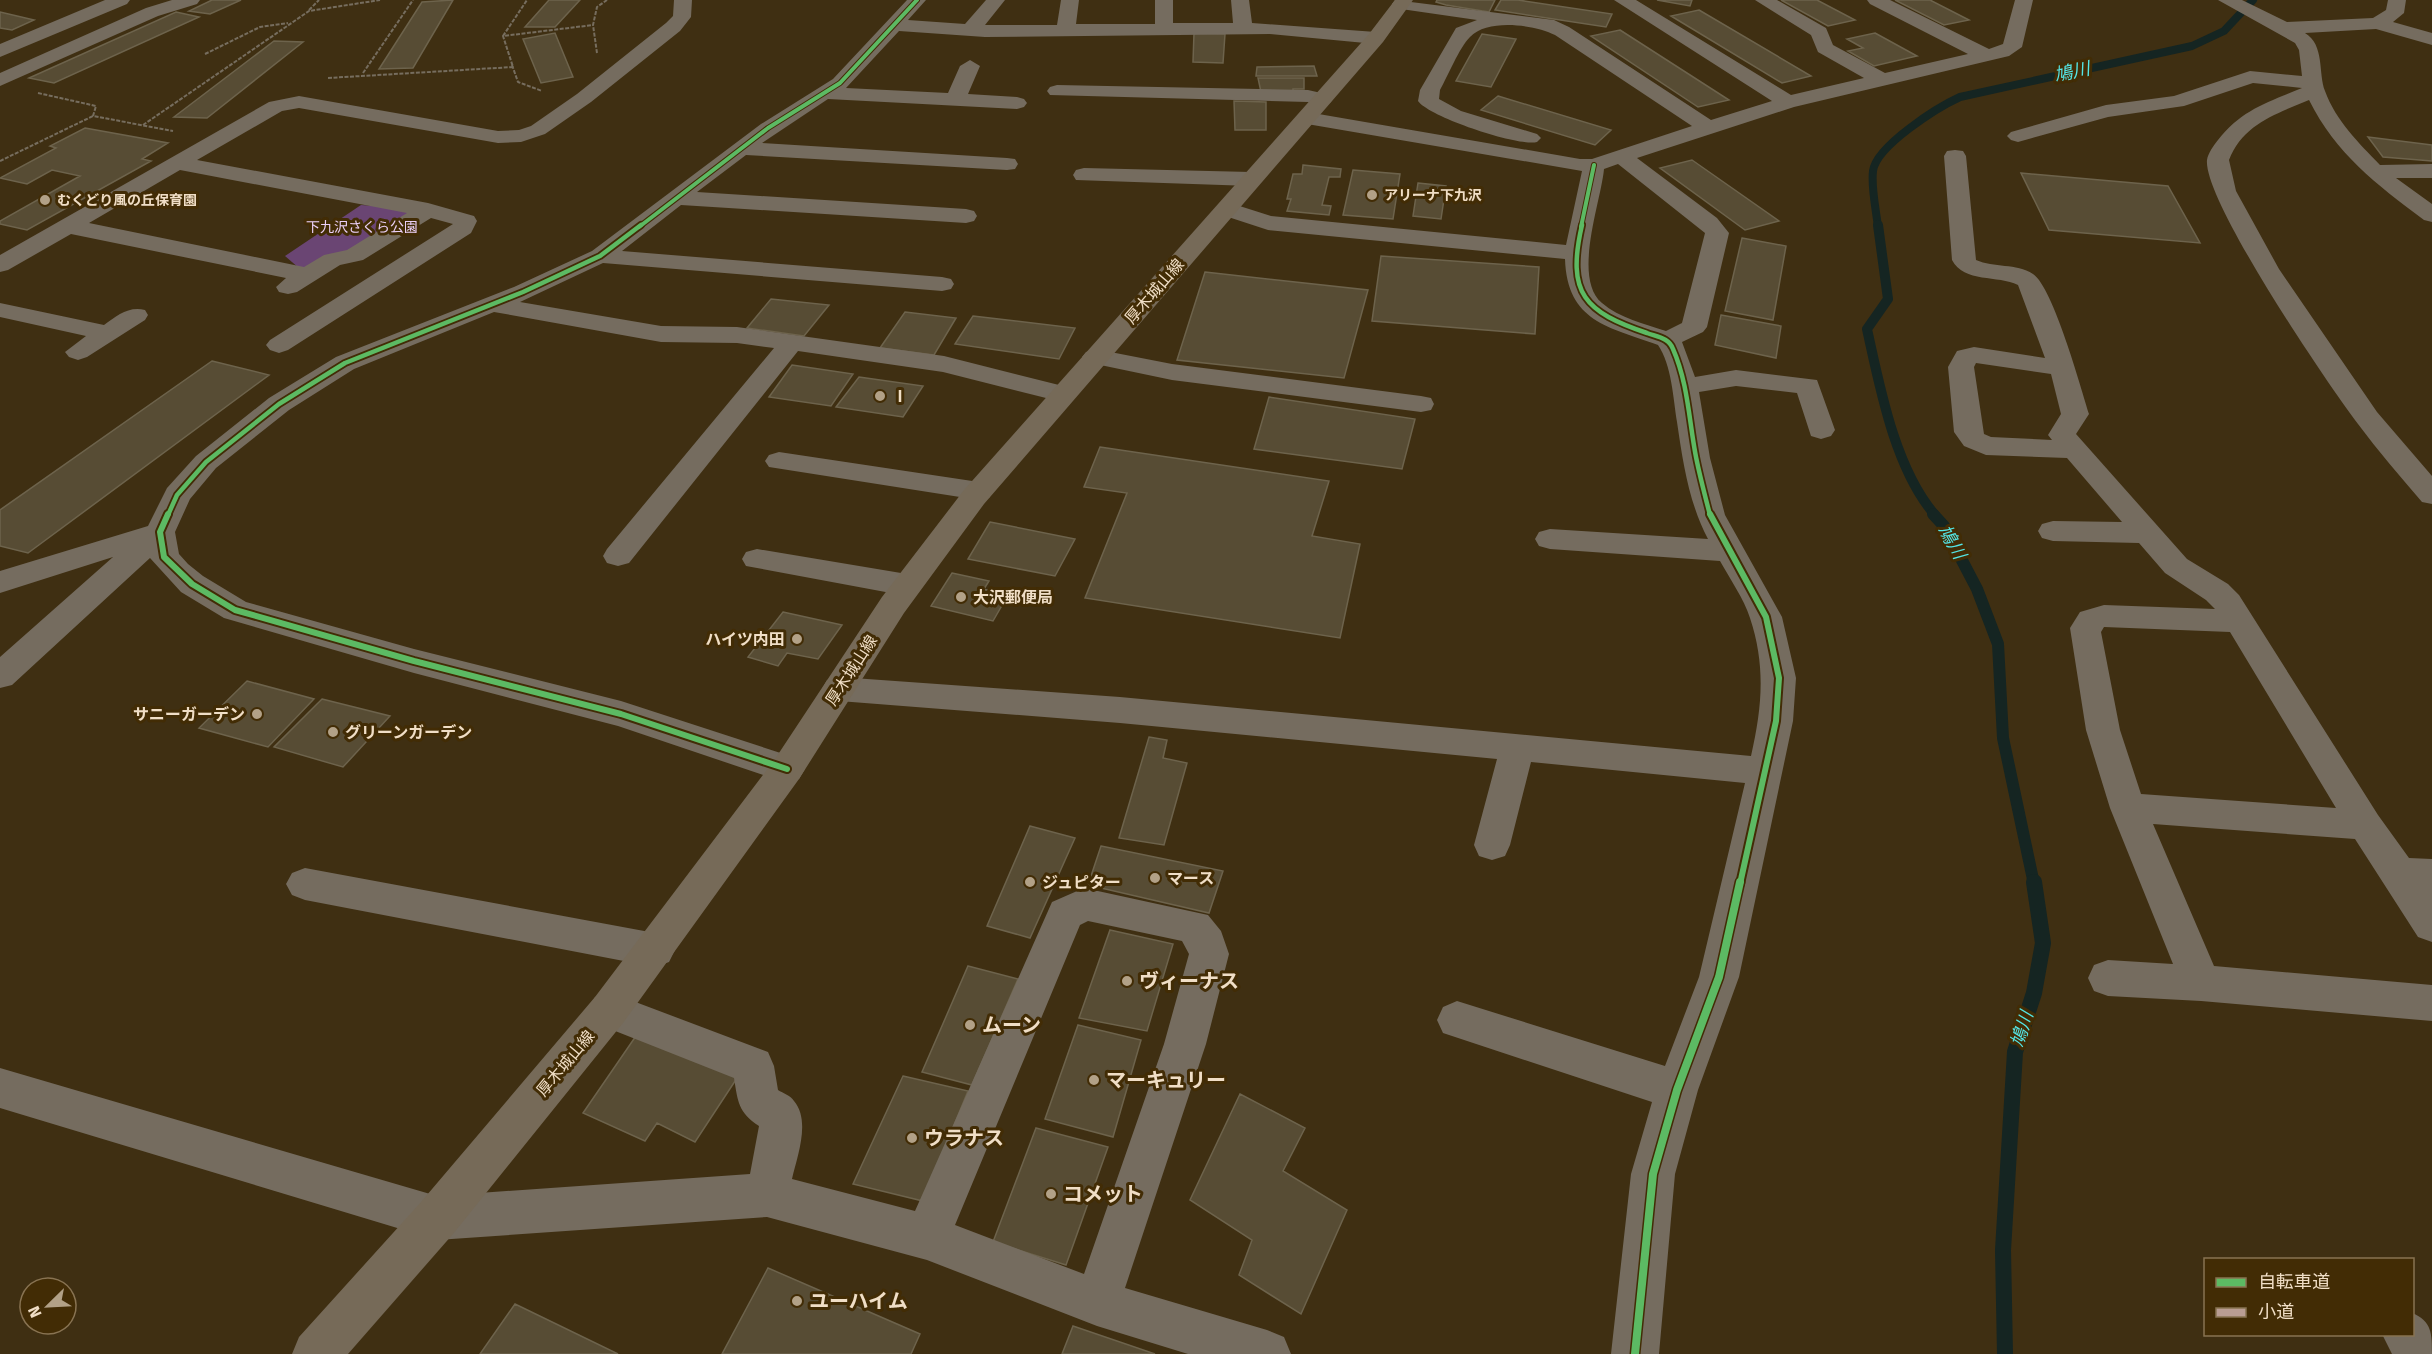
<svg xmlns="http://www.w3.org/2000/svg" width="2432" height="1354" viewBox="0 0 2432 1354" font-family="'Fira Sans','Noto Sans JP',sans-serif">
  <rect width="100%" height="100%" fill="#3f2f12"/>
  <!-- green -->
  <path fill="#6a4573" d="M361,205L428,210L307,275L285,256Z"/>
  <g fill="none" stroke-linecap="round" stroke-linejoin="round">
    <!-- stream-far3 -->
    <path stroke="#152522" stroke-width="8" d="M1878,227C1876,209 1871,188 1873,171C1876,146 1938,107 1960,97L2192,46L2224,31L2253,0"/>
    <!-- stream-far2 -->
    <path stroke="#152522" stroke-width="10" d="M1878,225L1888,299L1867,329C1880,388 1895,469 1935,515"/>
    <!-- stream-far1 -->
    <path stroke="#152522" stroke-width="12" d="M1933,514L1944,526L1977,589L1998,644L2003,738L2034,884"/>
    <!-- stream -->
    <path stroke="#152522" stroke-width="16" d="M2005,1354L2003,1250L2015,1052L2034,993L2043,943L2034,882"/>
  </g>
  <!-- building -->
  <path fill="#574c34" stroke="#6d634c" stroke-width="1.5" d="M212,0H241L210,14L189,11Z
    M453,0L413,68L379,69L422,2Z
    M549,0H580L555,27H525Z
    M1437,0H1495L1489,12L1446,5L1436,2Z
    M1501,0H1518L1612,14L1606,27L1495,10Z
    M1657,0H1692L1690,6Z
    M1781,0H1817L1855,20L1828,26Z
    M1895,0H1930L1969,20L1944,25Z
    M1699,10L1811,76L1782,83L1671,16Z
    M0,12L34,20L12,30L0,28Z
    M176,12L199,17L54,83L29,78Z
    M1620,30L1729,100L1698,107L1591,36Z
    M555,33L573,77L541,83L523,39Z
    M1194,33L1225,34L1223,63L1193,62Z
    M1875,33L1917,56L1874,66L1848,51L1863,48L1847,39Z
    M1482,34L1516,39L1491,87L1456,81Z
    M274,41L303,42L207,118L174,117Z
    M1314,66L1317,76H1256L1257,67Z
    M1258,78H1304V89H1293V92H1261Z
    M1498,96L1611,130L1595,145L1481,110Z
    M1234,101L1266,102V130H1235Z
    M85,128L168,143L142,159L151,161L27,230L0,224V221L80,176L52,170L27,184L0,178L56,148L50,146Z
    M2368,137L2432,145V161L2383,157Z
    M1692,160L1779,221L1745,230L1660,168Z
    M1303,165L1341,169L1340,177H1329L1322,205L1331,206L1329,215L1287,211L1291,199H1287L1293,174H1302Z
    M1353,170L1400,174L1393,219L1343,215Z
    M2021,173L2168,186L2200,243L2049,230Z
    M1418,183L1446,186L1441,219L1413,216Z
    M1742,238L1786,246L1773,320L1725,311Z
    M1381,256L1539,267L1535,334L1372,321Z
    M1205,272L1368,290L1344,378L1177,360Z
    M771,299L829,305L804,336L747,328Z
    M905,312L956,318L934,355L880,348Z
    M1721,315L1781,326L1776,358L1715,345Z
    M973,316L1075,328L1059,359L955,344Z
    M212,361L269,375L28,553L0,546V510Z
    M792,365L853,374L831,406L769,397Z
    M859,377L923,386L903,417L836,407Z
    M1269,397L1415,419L1402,469L1254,449Z
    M1100,447L1329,481L1312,536L1360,544L1340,638L1085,598L1127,493L1084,487Z
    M990,522L1075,539L1055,576L968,559Z
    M952,573L989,581L984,589L1008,595L993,621L931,606Z
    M783,612L842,625L818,659L787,653L778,666L748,657Z
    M247,681L314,699L268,747L199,728Z
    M322,699L390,716L343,767L274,747Z
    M1149,737L1167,740L1163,758L1187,763L1164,845L1119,838Z
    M1030,826L1075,838L1030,938L987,926Z
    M1101,846L1223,871L1209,913L1088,885Z
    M1110,930L1173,944L1147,1031L1079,1018Z
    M968,966L1018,979L972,1085L922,1072Z
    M1078,1025L1141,1040L1113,1137L1045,1119Z
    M638,1033L739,1075L695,1142L657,1123L645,1141L583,1113Z
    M903,1076L968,1091L923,1201L853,1184Z
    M1240,1094L1305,1128L1283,1171L1347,1210L1301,1314L1239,1275L1252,1240L1190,1200Z
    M1036,1128L1108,1147L1066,1265L993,1242Z
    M768,1268L920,1334L911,1354H722Z
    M515,1304L618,1354H480Z
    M1073,1326L1155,1354H1062Z"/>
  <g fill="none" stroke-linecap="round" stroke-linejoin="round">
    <!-- path -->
    <path stroke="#766d5e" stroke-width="2" stroke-dasharray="4 1.5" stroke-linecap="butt" d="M309,10L319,0
      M503,36L527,0
      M597,53L593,25L597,7L607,0
      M205,54L260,27L288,23
      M512,65L518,82L542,91
      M363,73L413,0
      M328,78L513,67L503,36L593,25
      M38,93L96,106L93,116L173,131
      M143,125L309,11L380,0
      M0,161L93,116"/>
    <!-- minor -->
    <path fill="#756c5f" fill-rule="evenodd" d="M105,0H130L127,4L0,57V44Z
      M172,0H200L197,4L158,16L0,86V73L146,8Z
      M674,0H692L691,17L680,31L591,102L545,134L521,142L498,143L299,108L282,111L197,160L428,203L474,216L477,221L471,233L288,350L279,353L270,350L266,345L270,340L453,224L431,218L363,260L340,265L297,292L288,294L279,292L276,287L286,278L71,234L8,270L0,272V255L269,102L299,96L498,131L519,130L531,126L577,94L666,23L673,16ZM180,170L407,213L347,250L324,255L304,267L89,223Z
      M907,0H926L908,20L965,24L986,0H1005L985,25H1057L1061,0H1079L1076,24H1155V0H1173V23H1233L1231,0H1249L1252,23L1376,32L1385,38L1376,44L1270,34L985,37L899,31L846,88L948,93L960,66L970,60L980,66L968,94L1017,97L1024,99L1027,103L1024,107L1017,109L828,99L762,143L1007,158L1015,159L1018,164L1015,169L1007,170L746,155L697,192L966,209L974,211L977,216L974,221L966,223L681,205L622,251L942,277L951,279L954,284L951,289L942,291L603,263L520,302L661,326L737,327L944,356L1071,388L1075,394L1071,400L1062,402L943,372L798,351L629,563L618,566L607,563L603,556L607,549L774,348L737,343L661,342L494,312L354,369L289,410L216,468L190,499L175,532L179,554L188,564L203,576L246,602L414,649L621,701L799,759L805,769L799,779L787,783L618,726L414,673L224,618L181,592L150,558L12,685L0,688V657L113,557L0,593V571L148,526L167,488L196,456L269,398L336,357L514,287L592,251L761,124L833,79Z
      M1395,0L1554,20L1569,27L1711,120L1772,101L1614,0H1636L1791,95L1864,78L1818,52L1811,35L1755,0H1777L1826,28L1833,45L1885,73L1968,54L1870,4L1867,0H1890L1989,49L2003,44L2015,0H2033L2022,47L2009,56L1794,107L1637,158L1717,218L1729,233L1707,327L1703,332L1682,342L1695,377L1736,370L1817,380L1835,430L1831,436L1821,439L1811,436L1797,393L1736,386L1699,392L1710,458L1725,515L1782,617L1796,678L1793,721L1739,977L1698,1090L1675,1174L1659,1354H1611L1631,1174L1652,1102L1443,1033L1437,1020L1443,1007L1457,1001L1665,1066L1699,977L1745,783L1531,762L1510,845L1505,856L1492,860L1479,856L1474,845L1497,759L1120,723L839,701L827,698L822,689L827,680L839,677L1120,697L1751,756C1762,708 1766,666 1750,618C1744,599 1730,579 1720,561L1550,549L1539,546L1535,539L1539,532L1550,529L1708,539C1689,503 1683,463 1677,422C1673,398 1672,366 1658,345C1609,327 1567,322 1565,259L1268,230L1219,214L1216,209L1219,204L1227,202L1271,216L1566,245L1582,171L1307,124L1300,122L1297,118L1300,114L1307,112L1580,159H1592L1692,126L1555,35C1535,25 1488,18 1470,37C1459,48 1448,76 1440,90L1439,99L1461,111L1537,134L1541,138L1537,142C1519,147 1429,117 1418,101L1420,90L1456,28L1477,20L1401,9L1392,4ZM1618,164L1705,233L1682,323L1666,331C1645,324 1619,318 1602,303C1572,278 1601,202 1604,169Z
      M2218,0H2242L2287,22L2373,18L2386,10L2388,0H2406L2404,13L2393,22L2432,33V45L2376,29L2305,33C2325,45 2318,73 2325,91C2336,121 2359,143 2380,165L2432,164V178H2396L2432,204V222L2424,220C2376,184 2336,154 2309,100C2276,114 2243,124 2229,160L2236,191L2279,269L2377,412L2432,476V504L2422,502C2400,476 2378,451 2358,424C2328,385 2203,200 2207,160C2208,153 2214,145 2218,140C2241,110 2268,102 2302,88L2253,83L2184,106L2108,117L2018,142L2011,140L2007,136L2011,132L2106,105L2174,96L2250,71L2302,76L2299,50L2295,43Z
      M1057,85L1308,90L1330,95L1333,99L1330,103L1323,105L1308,102L1050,95L1047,91L1050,87Z
      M1955,150L1963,151L1966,156L1976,260C1994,268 2016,263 2033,274C2053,287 2081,388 2089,414L2076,434L2187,559L2228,584L2239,595L2378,815L2409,858L2432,859V942L2418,937L2355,839L2153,824L2214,966L2432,985V1021L2201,1001L2108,996L2094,991L2088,978L2094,965L2108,960L2173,964L2110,808L2086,730L2070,628L2080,612L2104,605L2215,609L2206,600L2165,573L2139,543L2053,541L2042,538L2038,531L2042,524L2053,521L2122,522L2067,458L1986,455L1964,446L1954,432L1948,367L1957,351L1974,347L2045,358L2018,285C1998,275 1964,283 1952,260L1944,156L1947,151ZM1976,363L2051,374L2061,414L2048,435L2052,440L1991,437L1984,434L1974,367ZM2104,627L2230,632L2336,808L2141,794L2120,730L2101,632Z
      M1084,168L1251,172L1259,174L1262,179L1259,184L1251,186L1076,180L1073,175L1076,170Z
      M0,303L104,325C117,316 128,306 145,310L148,315L145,320L87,357L78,360L69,357L65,352L86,336L0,317Z
      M1095,349L1172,364L1421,396L1431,398L1434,404L1431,410L1421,412L1172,380L1086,362L1082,357L1086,352Z
      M779,452L979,482L989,484L993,491L989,498L979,500L769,467L765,461L769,455Z
      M757,549L907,574L918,577L922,585L918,593L907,596L746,566L742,559L746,552Z
      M305,868L655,933L669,938L675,950L669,962L655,967L305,900L292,895L286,884L292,873Z
      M1084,888L1208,915L1221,931L1229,954L1206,1044L1125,1288L1267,1330L1284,1337L1291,1354H1188L1097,1326L927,1260L767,1217L437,1240L0,1108V1068L437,1196L750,1174L759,1126C738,1112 738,1102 734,1078L595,1023L589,1010L595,997L609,992L768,1052L774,1066L778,1090C783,1093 791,1096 794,1101C811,1121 797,1157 792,1179L915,1211L1052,902ZM1088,921L1182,941L1189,954L1164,1044L1084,1274L955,1225L1080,925Z
      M2412,1313C2432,1321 2432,1334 2432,1354H2392L2382,1334H2412Z"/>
    <!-- major -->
    <path fill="#766a58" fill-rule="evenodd" d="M1395,0H1413L1383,42L984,504L904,613L799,779L623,1023L453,1234L348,1354H292L299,1337L421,1202L595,997L775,759L882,597L964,490L1369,34Z"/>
    <defs>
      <path id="cycleway-far3" d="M639,227L768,128L840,83L917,0
        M1581,227L1594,165"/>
      <path id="cycleway-far2" d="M1582,225C1566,294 1585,312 1647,333C1658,337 1669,338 1673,349C1688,383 1689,421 1696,457C1700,477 1705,496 1710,515
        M168,515L177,495L206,462L279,404L345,363L523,292L600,256L641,225"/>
      <path id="cycleway-far1" d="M168,514L160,532L164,557L192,584L235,610L414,661L621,714L787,769
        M1710,514L1766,617L1779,678L1776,721L1740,884"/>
      <path id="cycleway" d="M1635,1354L1653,1174L1677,1090L1719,977L1740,882"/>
    </defs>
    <!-- cycleway-far3 casing -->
    <use href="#cycleway-far3" stroke="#422c05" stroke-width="6"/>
    <!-- cycleway-far2 casing -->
    <use href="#cycleway-far2" stroke="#422c05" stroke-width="8"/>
    <!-- cycleway-far1 casing -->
    <use href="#cycleway-far1" stroke="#422c05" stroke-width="10"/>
    <!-- cycleway casing -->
    <use href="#cycleway" stroke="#422c05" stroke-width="11"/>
    <!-- cycleway-far3 -->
    <use href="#cycleway-far3" stroke="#5cba63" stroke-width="4"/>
    <!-- cycleway-far2 -->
    <use href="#cycleway-far2" stroke="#5cba63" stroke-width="4.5"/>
    <!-- cycleway-far1 -->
    <use href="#cycleway-far1" stroke="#5cba63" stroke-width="6"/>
    <!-- cycleway -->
    <use href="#cycleway" stroke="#5cba63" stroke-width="8"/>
  </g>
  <!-- markers -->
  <g fill="#b2a187" stroke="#422c05" stroke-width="2">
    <circle cx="1372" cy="195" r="6"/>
    <circle cx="45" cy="200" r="6"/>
    <circle cx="880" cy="396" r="6"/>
    <circle cx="961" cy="597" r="6"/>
    <circle cx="797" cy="639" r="6"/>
    <circle cx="257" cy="714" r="6"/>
    <circle cx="333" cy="732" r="6"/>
    <circle cx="1155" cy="878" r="6"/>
    <circle cx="1030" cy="882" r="6"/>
    <circle cx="1127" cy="981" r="6"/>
    <circle cx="970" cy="1025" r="6"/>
    <circle cx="1094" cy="1080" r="6"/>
    <circle cx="912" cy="1138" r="6"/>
    <circle cx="1051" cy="1194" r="6"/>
    <circle cx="797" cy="1301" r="6"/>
  </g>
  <g text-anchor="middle" stroke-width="6" stroke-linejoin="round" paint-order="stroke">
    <!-- far-poi labels -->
    <g font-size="14" font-weight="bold" fill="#f0dec6" stroke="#422c05" text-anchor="start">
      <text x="1384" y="200">アリーナ下九沢</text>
      <text x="57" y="205">むくどり風の丘保育園</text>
    </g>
    <!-- far-park labels -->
    <g font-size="14" fill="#ebd0f8" stroke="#422c05">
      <text x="362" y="232">下九沢さくら公園</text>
    </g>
    <!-- street labels -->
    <g font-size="16" fill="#f0dec6" stroke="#422c05">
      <text transform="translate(1154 291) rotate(-49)" y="6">厚木城山線</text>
      <text transform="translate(851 670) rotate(-57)" y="6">厚木城山線</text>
      <text transform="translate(565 1063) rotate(-50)" y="6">厚木城山線</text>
    </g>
    <!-- poi labels -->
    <g font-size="16" font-weight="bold" fill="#f0dec6" stroke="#422c05" text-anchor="start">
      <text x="892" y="402">Ⅰ</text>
      <text x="973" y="603">大沢郵便局</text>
      <text x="785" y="645" text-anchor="end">ハイツ内田</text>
      <text x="245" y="720" text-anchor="end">サニーガーデン</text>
      <text x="345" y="738">グリーンガーデン</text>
      <text x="1167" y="884">マース</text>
      <text x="1042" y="888">ジュピター</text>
    </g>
    <!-- water labels -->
    <g font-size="18" font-style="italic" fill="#54e6e7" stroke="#422c05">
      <text transform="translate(2072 72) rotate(-12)" y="6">鳩川</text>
      <text transform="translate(1952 542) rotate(60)" y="6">鳩川</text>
      <text transform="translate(2022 1029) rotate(-73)" y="6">鳩川</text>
    </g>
    <!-- near-poi labels -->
    <g font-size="20" font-weight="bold" fill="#f0dec6" stroke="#422c05" text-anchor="start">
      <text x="1139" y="988">ヴィーナス</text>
      <text x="982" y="1032">ムーン</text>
      <text x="1106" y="1087">マーキュリー</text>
      <text x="924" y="1145">ウラナス</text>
      <text x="1063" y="1201">コメット</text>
      <text x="809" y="1308">ユーハイム</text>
    </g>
  </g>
  <!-- legend -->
  <rect x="2204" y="1258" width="210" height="78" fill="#422c05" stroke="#887352" stroke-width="1.5"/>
  <rect x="2216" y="1278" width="30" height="9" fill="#5cba63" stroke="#887352" stroke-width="1.5"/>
  <text x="2258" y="1288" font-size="18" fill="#f0dec6">自転車道</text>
  <rect x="2216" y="1308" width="30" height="9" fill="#b99d93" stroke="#887352" stroke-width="1.5"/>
  <text x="2258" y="1318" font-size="18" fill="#f0dec6">小道</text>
  <!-- north arrow -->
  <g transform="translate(48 1306) rotate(246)"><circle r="28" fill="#422c05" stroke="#887352" stroke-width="1.5"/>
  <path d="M0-4.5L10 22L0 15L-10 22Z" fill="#b2a187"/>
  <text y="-9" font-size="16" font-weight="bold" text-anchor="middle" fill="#f0dec6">N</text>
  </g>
</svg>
